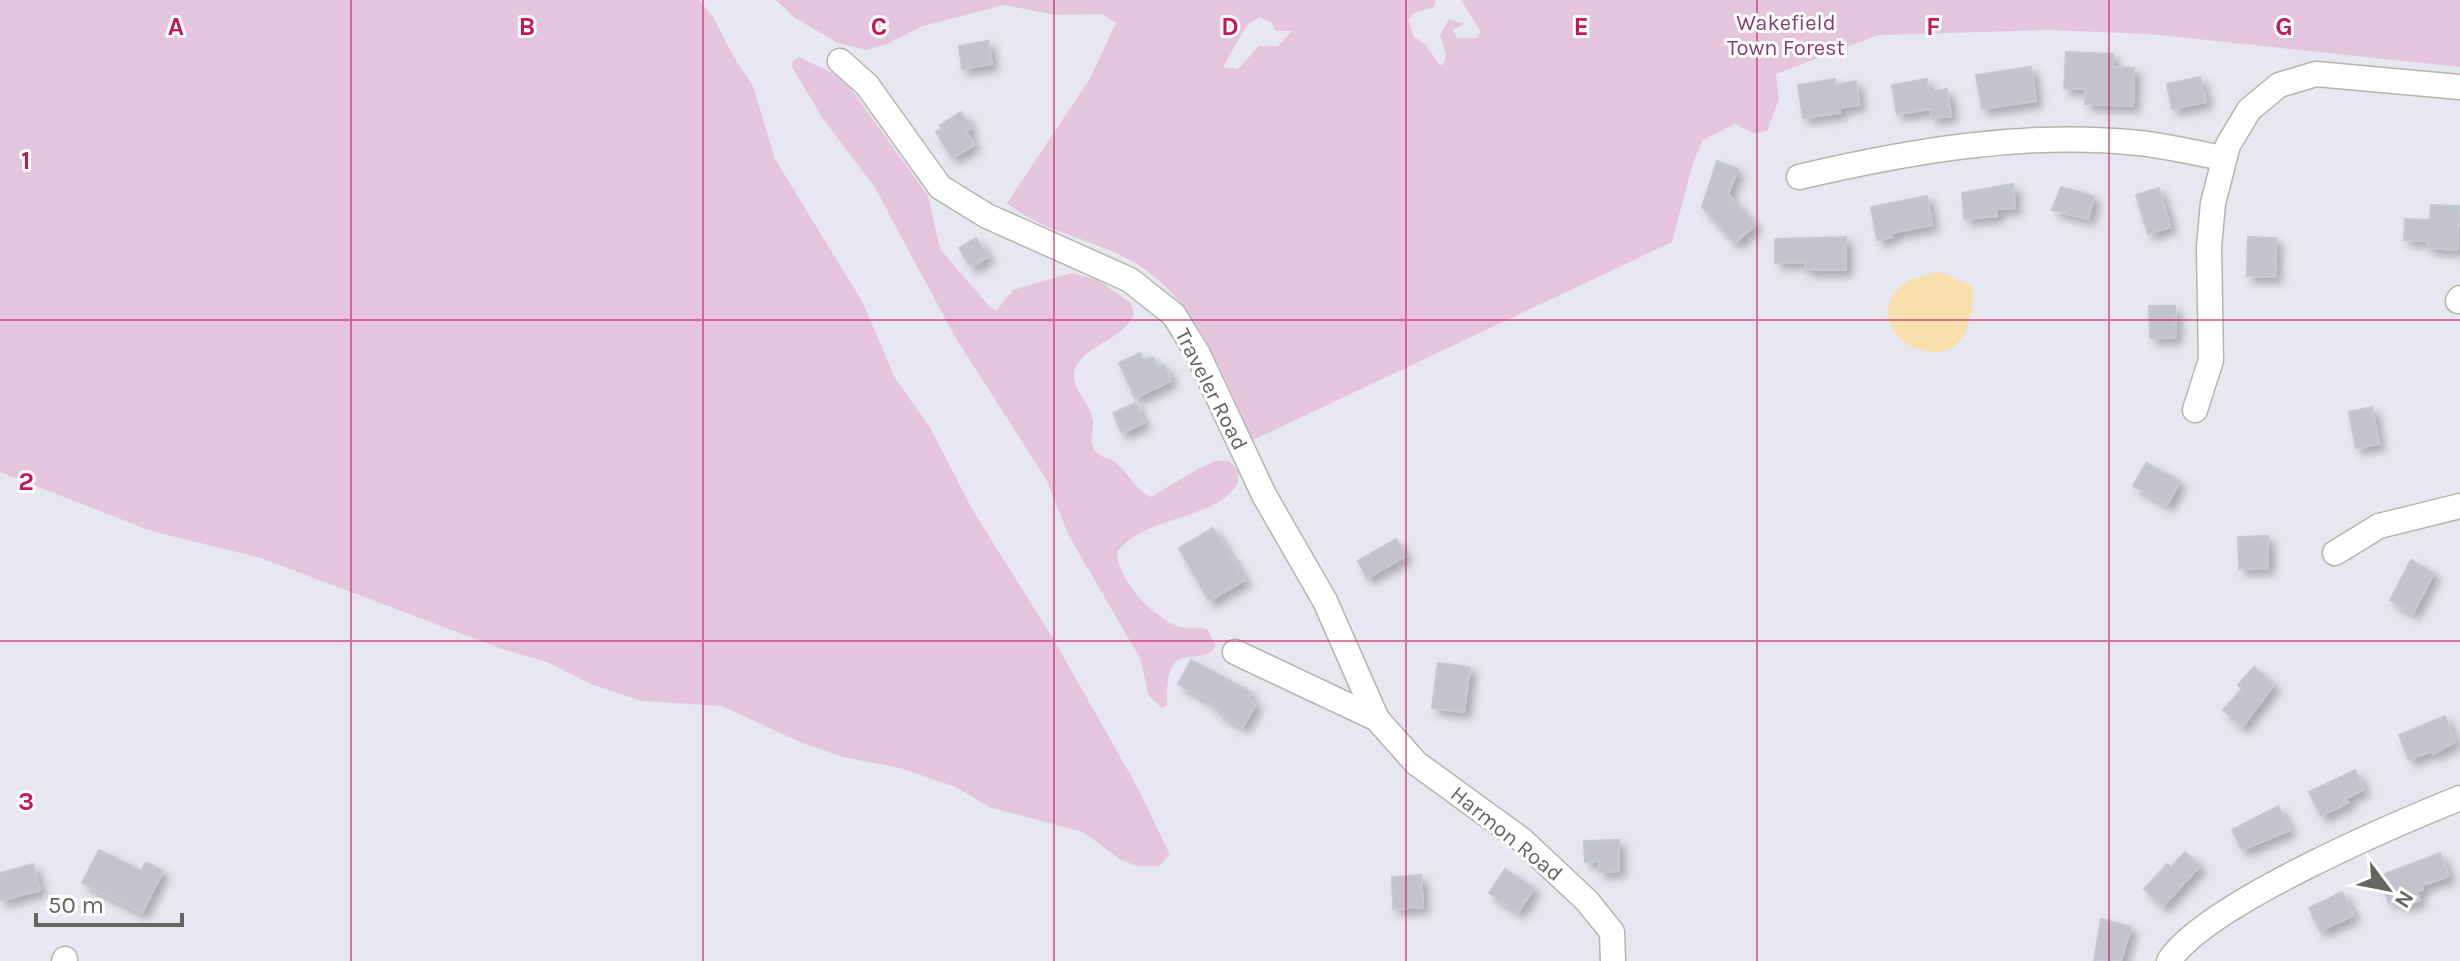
<svg xmlns="http://www.w3.org/2000/svg" width="2460" height="961" viewBox="0 0 2460 961" font-family="Karla,sans-serif">
  <defs>
    <filter id="shadow"><feDropShadow dx="6" dy="6" stdDeviation="4" flood-color="#0004"/></filter>
  </defs>
  <rect width="100%" height="100%" fill="#e7e7ef"/>
  <!-- green -->
  <path fill="#e5c5de" fill-rule="evenodd" d="M0,0H699L713,17L732,54L753,86L775,159L863,303L895,378L929,426L972,509L1054,640L1139,790L1170,855L1159,866H1137L1121,860L1083,832L989,807L956,787L900,768L843,757L802,743L722,706L642,701L593,685L547,662L502,649L261,558L151,531L0,472Z
    M776,0H1436L1434,7L1414,13L1408,20L1414,37L1424,43L1440,65L1444,64L1446,54L1440,35L1449,19L1464,24L1453,30L1457,38H1477L1481,32L1461,0H2460V67L2150,34L2047,30L1878,35L1776,74L1779,99L1767,131L1753,133L1735,124L1703,140L1693,163L1672,242L1253,440C1222,375 1197,297 1130,260C1090,238 1042,232 1007,203L1089,80L1116,23L1102,14L1055,15L1004,5L923,26L887,44L866,50L838,43L795,18ZM1259,17L1271,22L1276,31H1292L1278,46H1259L1238,69L1223,67L1247,25Z
    M799,57L836,75L851,89L928,196L940,249L990,307L996,311L1013,290L1071,273L1098,280L1132,304L1134,316C1121,339 1094,342 1078,363C1064,383 1090,401 1093,420C1094,430 1089,441 1095,451C1100,458 1109,457 1116,463C1130,474 1134,489 1151,497L1196,470L1215,461H1229L1238,470V483C1216,521 1146,514 1117,552C1117,579 1150,614 1175,625C1184,630 1196,626 1207,629L1216,646C1199,672 1165,631 1167,705L1162,708L1148,695L1141,660L1069,536L1046,479L955,337L874,186L823,119L792,67L793,60Z"/>
  <!-- water -->
  <path fill="#f9dfad" d="M1938,271L1970,285C1975,297 1972,309 1969,322C1951,390 1850,328 1903,285C1911,278 1928,275 1938,271Z"/>
  <!-- building -->
  <path fill="#c3c4cb" stroke="#c5c7d4" stroke-width="2" filter="url(#shadow)" d="M988,41L992,64L962,69L959,46Z
    M2066,52L2113,54V67L2134,68L2133,106L2085,104L2086,89H2064Z
    M2031,67L2036,101L1982,109L1976,75Z
    M2200,77L2206,102L2172,109L2167,84Z
    M1835,79V85L1856,81L1859,105L1839,108L1840,113L1803,118L1798,85Z
    M1927,79L1928,92L1947,89L1951,116L1932,118L1931,109L1897,114L1892,85Z
    M961,112L971,128L966,131L974,145L952,158L936,132L942,129L940,125Z
    M1717,161L1738,169L1728,194L1755,225L1735,243L1702,207Z
    M2013,184L2015,208L1997,209V216L1964,219L1962,193Z
    M2061,187L2094,196L2088,219L2052,210Z
    M2159,188L2170,227L2148,234L2136,195Z
    M1927,196L1932,225L1891,233L1892,237L1877,240L1871,207Z
    M2431,205L2459,206L2457,250L2428,248V241L2404,240L2405,219L2430,220Z
    M1846,237V270H1805V262L1775,263V239Z
    M2248,237L2276,238L2275,277L2247,276Z
    M976,238L988,257L971,267L959,248Z
    M2149,306H2175L2176,338H2150Z
    M1140,353L1144,361L1153,357L1158,367L1164,365L1171,381L1135,398L1119,363Z
    M1135,403L1144,423L1122,433L1113,413Z
    M2372,407L2379,444L2356,448L2349,412Z
    M2146,463L2180,481L2167,505L2133,486Z
    M1213,528L1245,580L1209,601L1179,548Z
    M2268,536V568L2239,569L2238,537Z
    M1396,539L1406,556L1367,578L1358,561Z
    M2411,560L2434,573L2413,613L2390,600Z
    M1191,660L1251,692L1247,698L1256,703L1243,727L1218,713L1220,710L1210,705L1212,702L1178,684Z
    M1438,663L1470,667L1464,712L1432,708Z
    M2254,667L2274,685L2242,727L2223,710L2242,689L2238,685Z
    M2445,716L2455,742L2433,754L2431,751L2409,760L2399,735Z
    M2355,770L2364,789L2345,799L2348,803L2321,816L2309,792Z
    M2278,806L2290,830L2242,850L2232,830Z
    M1619,840V871L1599,872V862H1585L1584,841Z
    M99,850L141,871L146,862L163,871L142,913L82,883Z
    M2185,852L2200,866L2163,906L2144,889L2167,864L2171,867Z
    M2440,853L2449,876L2421,886L2423,889L2416,892L2420,900L2402,906L2400,899L2389,903L2379,876Z
    M33,864L40,890L0,901V873Z
    M1505,869L1534,888L1518,912L1489,893Z
    M1421,875L1423,907L1393,909L1392,877Z
    M2342,892L2354,915L2320,931L2309,908Z
    M2101,919L2131,927L2121,961H2094Z"/>
  <g fill="none" stroke-linecap="round" stroke-linejoin="round">
    <defs>
      <path id="minor" d="M840,61L867,85L940,187L987,216L1130,280L1174,315L1198,354L1264,495L1325,601L1377,719L1416,763L1522,840L1587,901L1612,932L1613,961
        M1799,177C1910,151 2025,131 2139,143C2167,146 2195,153 2223,158
        M2458,301L2460,298
        M2195,410L2211,360L2209,247L2213,203L2228,145L2249,110L2279,85L2316,74L2460,87
        M2335,553L2379,526L2460,506
        M1235,652L1377,719
        M64,961L65,959
        M2169,961C2205,905 2393,825 2460,798"/>
    </defs>
    <!-- minor casing -->
    <use href="#minor" stroke="#b5b5af" stroke-width="27"/>
    <!-- minor -->
    <use href="#minor" stroke="#fff" stroke-width="24"/>
  </g>
  <!-- grid -->
  <path fill="none" stroke="#c2185b" stroke-width="2" stroke-opacity="0.55" d="M351,0V961M703,0V961M1054,0V961M1406,0V961M1757,0V961M2109,0V961M0,320H2460M0,641H2460"/>
  <g text-anchor="middle" stroke-width="6" stroke-linejoin="round" paint-order="stroke">
    <!-- park labels -->
    <g font-size="22" fill="#863d72" stroke="#fff">
      <text x="1786" y="30">Wakefield<tspan x="1786" dy="25">Town Forest</tspan></text>
    </g>
    <!-- street labels -->
    <g font-size="22" fill="#66645e" stroke="#fff">
      <text transform="translate(1212 389) rotate(63)" y="8">Traveler Road</text>
      <text transform="translate(1507 833) rotate(39)" y="8">Harmon Road</text>
    </g>
  </g>
  <g font-size="26" text-anchor="middle" font-weight="bold" fill="#c2185b" stroke="#fff" stroke-width="6" stroke-linejoin="round" paint-order="stroke">
    <text x="176" y="35">A</text>
    <text x="527" y="35">B</text>
    <text x="879" y="35">C</text>
    <text x="1230" y="35">D</text>
    <text x="1581" y="35">E</text>
    <text x="1933" y="35">F</text>
    <text x="2284" y="35">G</text>
    <text x="26" y="169">1</text>
    <text x="26" y="490">2</text>
    <text x="26" y="810">3</text>
  </g>
  <!-- north arrow -->
  <g transform="translate(2388 889) rotate(122)" stroke="#ffffff" stroke-width="6" paint-order="stroke">
  <path d="M0-6L14 30L0 20L-14 30Z" fill="#66645e"/>
  <text y="-12" font-size="22" font-weight="bold" text-anchor="middle" fill="#66645e">N</text>
  </g>
  <!-- scale -->
  <path d="M36 913v12h146v-12" fill="none" stroke="#66645e" stroke-width="4"/>
  <text x="48" y="913" font-size="24" fill="#66645e" stroke="#ffffff" stroke-width="6" paint-order="stroke">50 m</text>
</svg>
